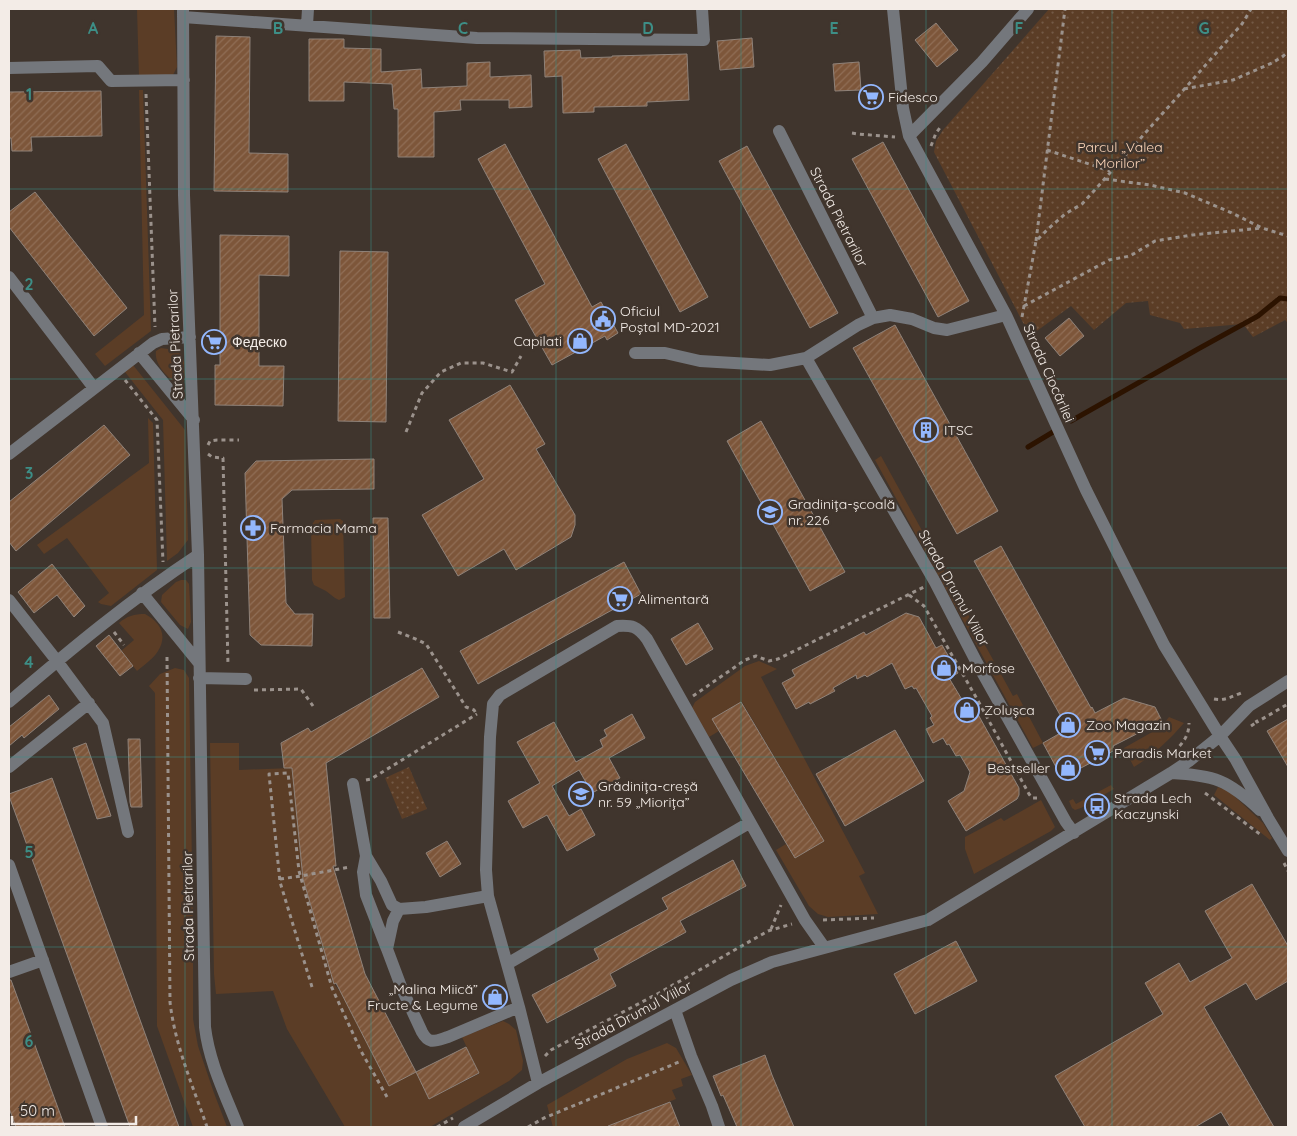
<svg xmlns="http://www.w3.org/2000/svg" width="1297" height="1136" viewBox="0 0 1297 1136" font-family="Quicksand,sans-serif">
  <defs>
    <pattern id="park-dots" width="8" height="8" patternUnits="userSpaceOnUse" patternTransform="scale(1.25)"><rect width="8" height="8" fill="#5b3d26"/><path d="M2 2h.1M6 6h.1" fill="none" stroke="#735946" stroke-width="1.8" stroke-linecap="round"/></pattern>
    <pattern id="building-hatch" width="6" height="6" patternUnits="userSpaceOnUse" patternTransform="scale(1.25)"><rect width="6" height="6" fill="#7d563a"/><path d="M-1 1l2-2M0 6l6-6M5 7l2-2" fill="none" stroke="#906e56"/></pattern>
  </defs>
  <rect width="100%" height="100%" fill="#40352d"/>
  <!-- green -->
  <path fill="#5b3d26" d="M137,9H174L177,67L173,75L139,77Z
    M139,90H143L151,331L105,366L95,354L144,315Z
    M161,348L168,349L181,354L184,361L185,379L181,383L177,384C167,377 154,364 156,351Z
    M133,365L185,430L188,540L178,553L167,561L163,420L125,372Z
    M148,418L153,423L157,570L111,606L101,604L98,602L109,593L67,538L44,554L37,545L149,463Z
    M881,456L1013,696L1017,694L1043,743L1033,748L875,460Z
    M340,519L343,521L345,597L339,600L335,598L326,591L314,585L312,580L311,526L315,520Z
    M181,580H186L189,584L191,622L188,629L180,625L161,602L162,595L176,582Z
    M145,614C160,622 168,635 158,651C153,659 144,665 137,671L121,651L134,640L119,623C127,616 134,614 145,614Z
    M759,661L777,669L761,677L865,873L859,876L878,914L828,917L818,914L809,906L776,850L786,844L795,858L824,841L742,702L713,719L719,731L709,737L692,708L695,702L745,666Z
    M175,668L184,670L189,678L193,931V1019L198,1046L214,1093L227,1127H193L157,1026L155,693L149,686L160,674Z
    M1169,717L1184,723C1169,740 1154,755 1134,767L1124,748L1161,727Z
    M210,743H239V770L292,768L302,869L334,984L342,994L388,1085L416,1072L429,1099L479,1074L462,1037L503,1021L509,1024L516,1030L523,1061L522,1070L509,1081L430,1127H345L287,1029L273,991L216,994L214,974Z
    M1111,785L1114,789L1081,808L1075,810L1072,808L1069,801L1073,799L1076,804Z
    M1218,787L1229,791L1263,823L1272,838L1270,840L1214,795Z
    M1041,800L1055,827L1051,831L974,874L965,849V837L1001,818L1004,821Z
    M667,1043L676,1048L692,1075L681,1079L683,1086L672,1090L676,1099L606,1127H553L547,1105L627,1059Z"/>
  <!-- park -->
  <path fill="url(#park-dots)" d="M1049,9H1288V323L1285,320L1253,337L1243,324L1184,329L1180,323L1150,315L1148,301L1126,303L1094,330L1071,306L1030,336L934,152L936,141L943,130Z
    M409,767L427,809L402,819L385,778Z"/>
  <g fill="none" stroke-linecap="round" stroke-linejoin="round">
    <!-- stream -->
    <path stroke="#2c1300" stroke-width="5" d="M1071,421L1198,349L1258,316L1280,298L1288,299
      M1028,447L1058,429"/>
  </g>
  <!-- building -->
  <path fill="url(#building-hatch)" stroke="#8f8279" d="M936,23L958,50L937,67L915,40Z
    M216,36L250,37L249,153L288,154V192L214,191Z
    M752,38L754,67L720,70L717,41Z
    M309,39H344V48L381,49V72L421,69L422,88L467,86V63L490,62V77L531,75L532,107L509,108V100H460L461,110L434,112V157H398V109H394L392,84L344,82V101H309Z
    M580,50L581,58L612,57V56L687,54L689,100L647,102V106L594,107V112L563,113L562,76L545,77L544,51Z
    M859,62L861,90L835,91L833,64Z
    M101,91L102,136L31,137L32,151H12L11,138H9V92Z
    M883,142L969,301L938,317L852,159Z
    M505,144L592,307L601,302L618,333L607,340L605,336L552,365L515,300L545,284L478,159Z
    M626,144L708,297L680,312L598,159Z
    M747,146L838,313L810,328L719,161Z
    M35,192L127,308L94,336L9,227V212Z
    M220,235L289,236V276L259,275V366H284L283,406L215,405V365H220Z
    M340,251L388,252L386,422L338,421Z
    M1069,318L1084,336L1060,356L1045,338Z
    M895,325L998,511L957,534L853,348Z
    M510,385L545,444L536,449L575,515V525L571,537L516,570L504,549L458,576L422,515L484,479L449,420Z
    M761,421L845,572L810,591L727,441Z
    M104,425L130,455L16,551L9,542V502Z
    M374,459V489L292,490L282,499L286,603L295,614H313L312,646L261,645L250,635L245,473L256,461Z
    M373,518H388L390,618H374Z
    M1001,546L1091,708L1092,707L1095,713L1124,698L1155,707L1162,721L1113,746L1115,750L1062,778L1043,743L1064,731L1061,724L1064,722L974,561Z
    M624,562L641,594L478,684L460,651Z
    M52,564L85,606L74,617L57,595L34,613L18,592Z
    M906,613L919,617L936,648L942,645L958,673L949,678L964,703L970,700L1019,788V795L1017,799L966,831L948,801L964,791L970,772L960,755L956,756L949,744L947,745L943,738L933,743L926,729L934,725L930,718L932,716L916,688L914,689L912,686L905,689L892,663L867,677L865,675L857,679L856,675L833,688L835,691L810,704L809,702L796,709L782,683L795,676L792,670L864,632L866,635Z
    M698,623L713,649L686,665L671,639Z
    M109,635L133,666L120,676L96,646Z
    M422,668L439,697L326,763L336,866H333L365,974L416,1072L389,1086L336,983L334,984L303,879L292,768H284L281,743L308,728L311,732Z
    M49,695L59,709L24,738L22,735L9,746V727Z
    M741,702L824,841L795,858L712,719Z
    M632,714L645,738L609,758L620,778L592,793L579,770L552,786L569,816L581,809L595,835L567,851L547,815L523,828L508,801L540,783L517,742L554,722L576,762L603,747L600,740L607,736L604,730Z
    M1288,719V767L1267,731Z
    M895,730L924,781L845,826L816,774Z
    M128,739H140L142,807H131L130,802Z
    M86,743L111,816L97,819L73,748Z
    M52,778L179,1127H130L9,796V794Z
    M447,841L461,864L440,877L426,853Z
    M733,860L746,886L680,921L686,932L610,974L616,986L547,1023L532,995L599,959L594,949L668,909L662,898Z
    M1252,884L1288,946V981L1256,1000L1246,983L1204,1007L1274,1127H1230L1221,1112L1195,1127H1085L1055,1076L1163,1014L1145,983L1179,963L1190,982L1232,958L1205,911Z
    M956,941L977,981L915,1014L894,974Z
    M9,980H11L65,1127H16L9,1108Z
    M466,1047L479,1073L429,1099L416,1072Z
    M765,1055L772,1075L794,1127H737L723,1095L721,1096L713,1076Z
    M670,1102L680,1127H608V1126Z"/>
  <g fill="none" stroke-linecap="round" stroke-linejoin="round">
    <!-- path -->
    <path stroke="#9b928c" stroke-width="3" stroke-dasharray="4 4" stroke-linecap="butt" d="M1184,89L1233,80L1272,63L1282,57L1288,52
      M146,94L155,327
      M852,133L858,134L895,137
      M931,146L936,133L942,125
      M1047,150L1110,171
      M1105,179L1150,185L1185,193L1232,213L1262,228L1288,236
      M1036,241L1065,9
      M1024,306L1109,260L1130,256L1155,241L1192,235L1262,228
      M1022,317L1036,241L1047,230L1065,214L1082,204L1092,193L1242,24L1251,9
      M125,380L157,420L163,562
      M406,432L422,393L441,372L461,363H483L512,372L521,356
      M208,445L210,441L217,440H239
      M208,454L212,457L223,458L228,665
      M909,595L924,606L977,699L1029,794L1032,798H1037
      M114,632L124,645
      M398,632L418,640L426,644L466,707L474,710L477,715
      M167,657L170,1002C175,1046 193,1086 207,1127
      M254,690L301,689L313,706
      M693,696L745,660L756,656L769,661L778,659L924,587
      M1214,699C1224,701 1231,697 1241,693
      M1256,720L1257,722L1288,704
      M1251,726L1257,722
      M1168,757C1179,747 1189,739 1189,723
      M366,780L371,779L477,714
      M1205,793L1261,835
      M1284,863L1288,871
      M280,879L301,876L350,867
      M823,920L874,918
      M771,929L781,905
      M312,987L280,882L269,774L288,773L299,871L332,988L361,1051L387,1097
      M545,1056L551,1050L659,993L768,931L792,924
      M437,1127L453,1118
      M528,1127L544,1118L679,1062"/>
    <!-- minor -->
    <path stroke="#74777c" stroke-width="12" d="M183,9L184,195L198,555L205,1027C209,1062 225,1094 238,1127
      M893,9L903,108L909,136L1006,315L1086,490L1164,645L1220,736L1236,760L1268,818L1288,851
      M183,17L477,38L704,40L702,9
      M307,25L308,9
      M9,68L98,66L111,81L184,80
      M779,131L873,318
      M909,136L982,62L1028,9
      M9,277L94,388
      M139,353L194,420
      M635,353H665L700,361L770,365L806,358L858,325L873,318L890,315L912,319L934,328L947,330L1006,315
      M806,358L935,582L977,663L1066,822L1074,833
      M9,454L153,343L162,339L190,337
      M142,593L199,663
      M9,600L57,661L103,723L128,832
      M199,678L246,679
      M9,702C70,650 131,599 198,555
      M9,767L89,703
      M1171,773C1214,775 1228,780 1260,810
      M353,784L366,856L363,872L366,895L387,949
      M366,856L381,881L392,905L399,909
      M9,865L102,1127
      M488,896L426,907L399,909L393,921L387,949L402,989L422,1032C429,1045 435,1041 448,1037L519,1007
      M507,964L749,823
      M9,972L43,960
      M675,1010L691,1056L712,1106L719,1127
      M538,1083L519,1007L488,896L486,870L490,737L493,704L500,695L617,626C632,625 637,626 647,639L805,920L824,947
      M464,1127L538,1083L731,980L772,962L928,920L1171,773L1189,761L1220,736L1249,706L1288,681"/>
  </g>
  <!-- grid -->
  <path fill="none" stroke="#3d8e86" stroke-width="1" stroke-opacity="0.55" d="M185,9V1127M371,9V1127M556,9V1127M741,9V1127M926,9V1127M1112,9V1127M9,189H1288M9,379H1288M9,568H1288M9,757H1288M9,947H1288"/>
  <!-- icons -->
  <defs>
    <symbol id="supermarket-ring" viewBox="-11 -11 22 22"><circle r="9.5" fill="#40352d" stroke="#93b7fd" stroke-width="1.5"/><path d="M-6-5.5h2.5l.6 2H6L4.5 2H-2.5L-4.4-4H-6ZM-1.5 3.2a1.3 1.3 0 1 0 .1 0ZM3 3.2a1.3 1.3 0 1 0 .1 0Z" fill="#93b7fd"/></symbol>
    <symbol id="civic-ring" viewBox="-11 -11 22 22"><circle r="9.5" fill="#40352d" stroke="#93b7fd" stroke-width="1.5"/><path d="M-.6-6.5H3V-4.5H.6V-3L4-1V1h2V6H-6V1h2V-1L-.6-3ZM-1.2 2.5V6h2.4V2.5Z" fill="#93b7fd"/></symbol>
    <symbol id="shop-ring" viewBox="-11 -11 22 22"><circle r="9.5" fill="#40352d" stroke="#93b7fd" stroke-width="1.5"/><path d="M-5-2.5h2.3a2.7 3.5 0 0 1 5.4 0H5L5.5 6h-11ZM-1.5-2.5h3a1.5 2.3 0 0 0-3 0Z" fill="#93b7fd"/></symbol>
    <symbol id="building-ring" viewBox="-11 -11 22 22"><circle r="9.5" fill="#40352d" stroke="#93b7fd" stroke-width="1.5"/><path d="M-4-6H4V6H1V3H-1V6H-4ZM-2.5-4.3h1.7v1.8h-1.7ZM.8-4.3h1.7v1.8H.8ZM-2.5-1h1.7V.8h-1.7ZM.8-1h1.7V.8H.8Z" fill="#93b7fd"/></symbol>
    <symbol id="school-ring" viewBox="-11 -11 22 22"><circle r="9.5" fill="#40352d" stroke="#93b7fd" stroke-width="1.5"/><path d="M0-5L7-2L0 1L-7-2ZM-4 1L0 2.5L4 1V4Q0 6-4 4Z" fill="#93b7fd"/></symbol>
    <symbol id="pharmacy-ring" viewBox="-11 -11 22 22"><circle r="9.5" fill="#40352d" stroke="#93b7fd" stroke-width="1.5"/><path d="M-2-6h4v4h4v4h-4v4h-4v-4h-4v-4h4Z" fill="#93b7fd"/></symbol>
    <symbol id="bus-ring" viewBox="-11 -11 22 22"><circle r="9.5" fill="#40352d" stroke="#93b7fd" stroke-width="1.5"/><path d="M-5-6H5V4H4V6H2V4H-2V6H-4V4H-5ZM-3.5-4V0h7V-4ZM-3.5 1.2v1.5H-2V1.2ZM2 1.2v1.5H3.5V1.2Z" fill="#93b7fd"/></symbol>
  </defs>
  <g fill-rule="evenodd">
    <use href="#supermarket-ring" x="857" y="83" width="28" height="28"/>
    <use href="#civic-ring" x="589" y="305" width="28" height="28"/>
    <use href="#shop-ring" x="566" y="327" width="28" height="28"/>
    <use href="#supermarket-ring" x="200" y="328" width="28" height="28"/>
    <use href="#building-ring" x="912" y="416" width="28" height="28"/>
    <use href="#school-ring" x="756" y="498" width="28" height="28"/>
    <use href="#pharmacy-ring" x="239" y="514" width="28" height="28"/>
    <use href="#supermarket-ring" x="606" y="585" width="28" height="28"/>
    <use href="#shop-ring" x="930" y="654" width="28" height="28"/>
    <use href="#shop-ring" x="953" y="696" width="28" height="28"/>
    <use href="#shop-ring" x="1054" y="711" width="28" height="28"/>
    <use href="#supermarket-ring" x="1083" y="739" width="28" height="28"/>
    <use href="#shop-ring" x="1054" y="754" width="28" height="28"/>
    <use href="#school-ring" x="567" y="780" width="28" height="28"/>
    <use href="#bus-ring" x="1083" y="792" width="28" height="28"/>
    <use href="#shop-ring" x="481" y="983" width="28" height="28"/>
  </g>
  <g text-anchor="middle" stroke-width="5" stroke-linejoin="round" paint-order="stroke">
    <!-- poi labels -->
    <g font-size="14" fill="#f3ece7" stroke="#40352d" text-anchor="start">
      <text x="888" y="102">Fidesco</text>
      <text x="620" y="316">Oficiul<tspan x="620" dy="16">Poștal MD-2021</tspan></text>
      <text x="562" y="346" text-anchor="end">Capilati</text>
      <text x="232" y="347">Федеско</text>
      <text x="944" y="435">ITSC</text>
      <text x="788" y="509">Gradinița-școală<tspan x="788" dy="16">nr. 226</tspan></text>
      <text x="270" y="533">Farmacia Mama</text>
      <text x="638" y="604">Alimentară</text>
      <text x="962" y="673">Morfose</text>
      <text x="984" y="715">Zolușca</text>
      <text x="1086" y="730">Zoo Magazin</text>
      <text x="1114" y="758">Paradis Market</text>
      <text x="1050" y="773" text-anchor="end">Bestseller</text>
      <text x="598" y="791">Grădinița-creșă<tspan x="598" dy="16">nr. 59 „Miorița”</tspan></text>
      <text x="1114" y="803">Strada Lech<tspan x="1114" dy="16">Kaczynski</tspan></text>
      <text x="478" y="994" text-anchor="end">„Malina Miică”<tspan x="478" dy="16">Fructe &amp; Legume</tspan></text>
    </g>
    <!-- park labels -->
    <g font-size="14" fill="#fcd5b9" stroke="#40352d">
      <text x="1120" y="152">Parcul „Valea<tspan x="1120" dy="16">Morilor”</tspan></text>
    </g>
    <!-- street labels -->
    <g font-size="14" fill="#f3ece7" stroke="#40352d">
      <text transform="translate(839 217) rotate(63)" y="5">Strada Pietrarilor</text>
      <text transform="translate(175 344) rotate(-93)" y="5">Strada Pietrarilor</text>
      <text transform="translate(1049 373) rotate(66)" y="5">Strada Ciocârliei</text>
      <text transform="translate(954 588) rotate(61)" y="5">Strada Drumul Viilor</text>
      <text transform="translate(188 906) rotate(-91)" y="5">Strada Pietrarilor</text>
      <text transform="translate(633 1015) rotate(-28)" y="5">Strada Drumul Viilor</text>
    </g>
  </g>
  <g font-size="16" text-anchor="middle" font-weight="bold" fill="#3d8e86" stroke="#40352d" stroke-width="5" stroke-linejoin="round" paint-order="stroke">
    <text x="93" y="34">A</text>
    <text x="278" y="34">B</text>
    <text x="463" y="34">C</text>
    <text x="648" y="34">D</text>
    <text x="834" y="34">E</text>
    <text x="1019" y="34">F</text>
    <text x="1204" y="34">G</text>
    <text x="29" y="100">1</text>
    <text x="29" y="290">2</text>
    <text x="29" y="479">3</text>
    <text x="29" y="668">4</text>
    <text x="29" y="858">5</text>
    <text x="29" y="1047">6</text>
  </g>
  <!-- border -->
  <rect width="1297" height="1136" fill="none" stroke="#f3ece7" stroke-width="20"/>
  <!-- scale -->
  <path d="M12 1116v8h124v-8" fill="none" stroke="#f3ece7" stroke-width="2.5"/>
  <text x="20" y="1116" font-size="15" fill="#f3ece7" stroke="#40352d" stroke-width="4" paint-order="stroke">50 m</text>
</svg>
